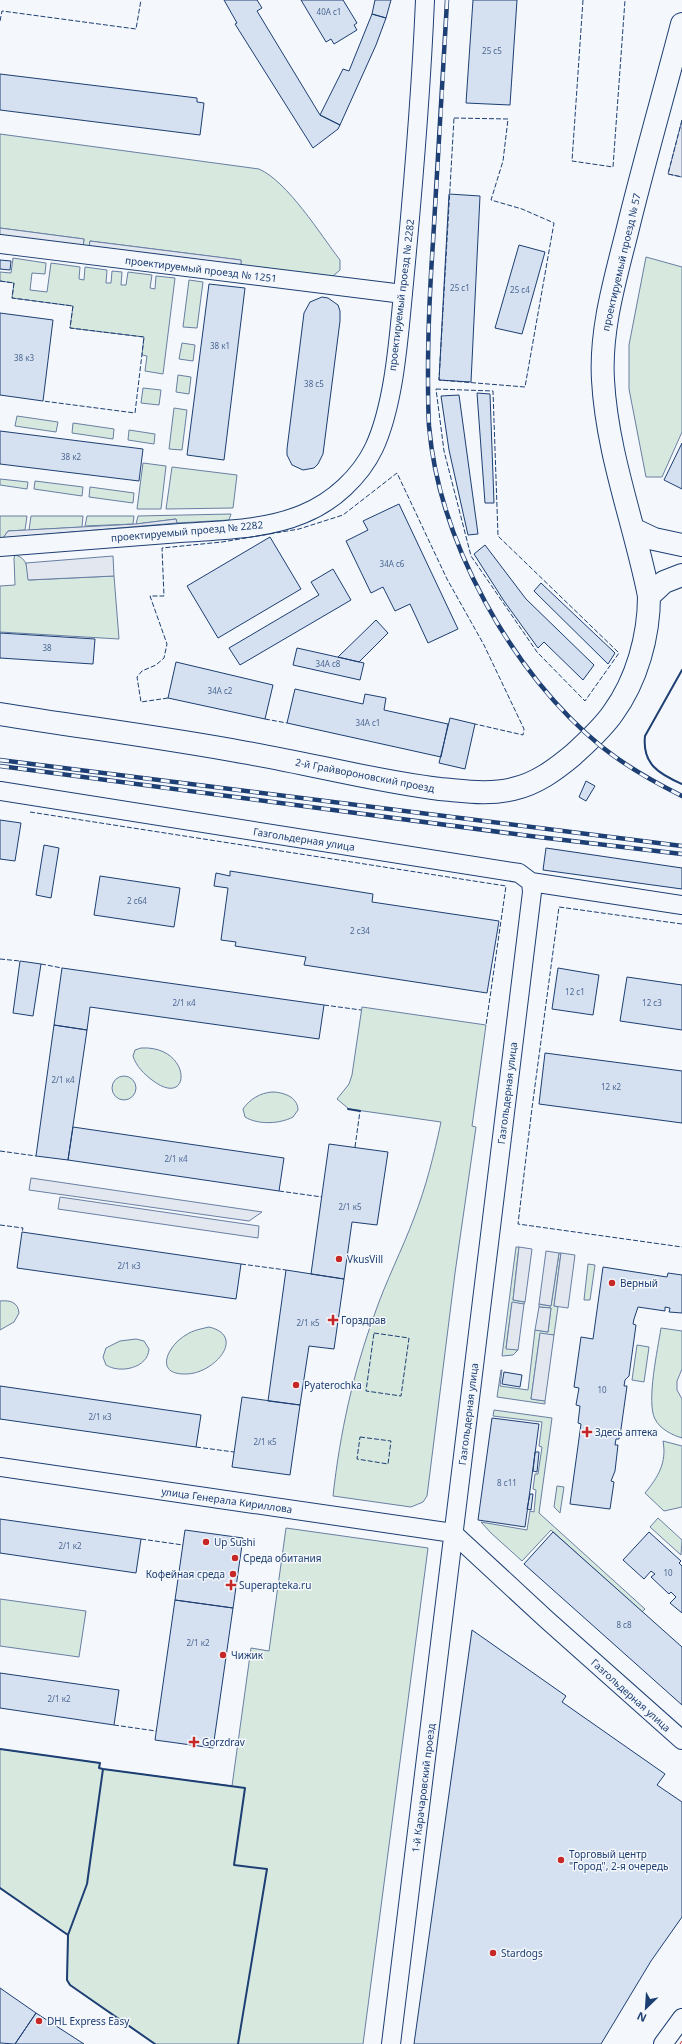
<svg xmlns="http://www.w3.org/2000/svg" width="682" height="2044" viewBox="0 0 682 2044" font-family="'Noto Sans',sans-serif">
  <rect width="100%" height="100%" fill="#f4f7fb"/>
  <!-- green -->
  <path fill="#d7e8df" stroke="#687fa3" d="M0,134L259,169C288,182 320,234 340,260V270L333,276H326L241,266V260L90,241L89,248L83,247L84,239L0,228Z
    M646,257L682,267V432L662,477H646L629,389V345Z
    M13,258L46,263L45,274L32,273L30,290L47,292L51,263L80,267L79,279L84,280L85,267L107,270L106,283H111L112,271L122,272L121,285H126L128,272L152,275L150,288L155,289L156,276L175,278L163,374L145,371L147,356L142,355L144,337L70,328L73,306L12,298L14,283L0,281V272L11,273Z
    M189,280L203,282L197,328L183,327Z
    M182,343L195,345L193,361L179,359Z
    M178,375L191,377L189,394L176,392Z
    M143,388L161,390L159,405L141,403Z
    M174,408L187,410L182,450L169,449Z
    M17,416L58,422L56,432L15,426Z
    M73,423L114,429L113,439L72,433Z
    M129,430L155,434L154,444L128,440Z
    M143,463L166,466L161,509H137Z
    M172,467L237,475L233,508L166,509Z
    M0,479L28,482L27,489L0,485Z
    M35,481L83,487L82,496L34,489Z
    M90,487L134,493L133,503L89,497Z
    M231,514L229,520L177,523L176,519L136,524L138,516Z
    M0,516H27L25,530L8,531L3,538H0Z
    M31,516H83L82,527L29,530Z
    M87,516H134L133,524L85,526Z
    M15,555C28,558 27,569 29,580L114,576L119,639L0,632V586L15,585L14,558Z
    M362,1007L486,1025L472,1126L476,1127L455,1273L427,1496L423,1502L411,1507L333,1496C340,1433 353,1373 375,1313C386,1281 402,1250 414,1218C426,1187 434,1155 441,1122L349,1109L337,1099L349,1084L352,1075Z
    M141,1048C193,1045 192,1111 152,1080C144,1074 136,1066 133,1056L135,1050Z
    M112 1088a12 12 0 1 1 24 0a12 12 0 1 1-24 0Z
    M272,1092C283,1092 298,1097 298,1110L293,1117C280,1124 258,1125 245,1117L243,1109C250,1099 260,1093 272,1092Z
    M516,1247H519L513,1300L525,1302L524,1304L512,1303L506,1348L518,1350L513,1355L502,1356Z
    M559,1253H561L554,1306L558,1307L554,1335L540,1334L531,1399L545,1401V1404L497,1397L501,1370H502L500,1386L528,1390L535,1330L548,1332L551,1308L539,1307V1304L551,1306Z
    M588,1264L595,1265L590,1300H584Z
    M0,1301C10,1300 18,1302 19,1313L14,1322L0,1330Z
    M209,1327C247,1336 214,1374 186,1374C153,1375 168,1345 186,1335C193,1330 201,1329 209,1327Z
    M661,1328L682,1331V1369L677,1381V1390L682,1399V1438C672,1435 660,1429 655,1419C646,1402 658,1348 661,1328Z
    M136,1339L144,1341L149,1349C148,1368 120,1374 106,1365L103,1357L106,1348L120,1341Z
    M637,1345L649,1347L644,1382L632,1380Z
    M494,1410L552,1418L539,1513L645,1609L642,1612L551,1530L522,1561L491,1533L481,1522L527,1530L530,1511L534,1512L536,1490L533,1489L535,1474H538L542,1447L539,1446L542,1422L493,1416Z
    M663,1441L682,1446V1507L664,1511L645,1493C658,1477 667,1463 663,1441Z
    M557,1486L564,1487L560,1513L554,1507Z
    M658,1518L682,1540L681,1555L650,1527Z
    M286,1528L428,1548L363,2044H155L70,1985L67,1980L68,1935L0,1888V1749L100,1763L99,1768L103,1769L232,1786L251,1648L269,1651Z
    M0,1599L86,1611L79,1657L0,1646Z"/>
  <!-- parking -->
  <path fill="#e3e8f0" stroke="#687fa3" d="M682,120V177L668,174Z
    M0,228L84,239L83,247L0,237Z
    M90,241L241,260V266L89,248Z
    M176,519L177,523L3,538L8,531L136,524Z
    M113,556L114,576L28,580L26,563Z
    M31,1178L262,1212L249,1221L29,1190Z
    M60,1197L259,1226L258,1238L58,1209Z
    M519,1247L532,1249L525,1302L513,1300Z
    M546,1251L559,1253L551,1306L539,1304Z
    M561,1253L575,1255L568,1308L554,1306Z
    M512,1302L524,1304L518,1350L506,1349Z
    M539,1307L551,1308L548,1332L535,1330Z
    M540,1333L554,1335L545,1401L531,1399Z"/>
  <!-- building -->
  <path fill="#d5e0f0" stroke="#1d3f73" d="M224,0H257L262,8L257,11L320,115L340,125L338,129L313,148L235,24L237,23Z
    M301,0H343L357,23L354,25L357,30L334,44L331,39L326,42Z
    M375,0H391L386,18L372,14Z
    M473,0H517L510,105L466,103Z
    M372,14L386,18L376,45L340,125L320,115L343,69L349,71Z
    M0,74L197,98V102L204,103L200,135L0,110Z
    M449,194L480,196L471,382L439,380Z
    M519,245L545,252L522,334L495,328Z
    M0,260L11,261L10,270L0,269Z
    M209,284L245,288L224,460L187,455Z
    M322,297L328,298L338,305L340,311V321L323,454L318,464L314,468L303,470L292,465L287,455V449L304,313L310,302Z
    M0,313L53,320L43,401L0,395Z
    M477,393L490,394L494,503H485Z
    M459,395L478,534L468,535L449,450L441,396Z
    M0,431L143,449L139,481L0,464Z
    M682,443V489L664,480Z
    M399,504L458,629L428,643L410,604L395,611L383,587L371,593L346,541L368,530L363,521Z
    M270,537L301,589L218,638L187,586Z
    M485,545L526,599L594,665L583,680L544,642L538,648L504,601L474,554Z
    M333,569L351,600L240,665L229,648L319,595L311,582Z
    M541,583L615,653L608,664L534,591Z
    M376,620L388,633L359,662L338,657Z
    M0,633L95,639L93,664L0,658Z
    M297,648L364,663L360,680L293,665Z
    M176,662L273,685L265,719L168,698Z
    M295,689L363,704L365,694L386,698L384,710L448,724L441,757L287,723Z
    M450,718L475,724L465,769L439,763Z
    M586,781L595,786L586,801L579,797Z
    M0,820L21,823L15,861L0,859Z
    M44,845L59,848L51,898L36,895Z
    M546,848L682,868V889L543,870Z
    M230,871L373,894L372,902L499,921L487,993L304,965L306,957L235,946L236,942L221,940L228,888L214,886L216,873L230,876Z
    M100,876L180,888L174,927L94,915Z
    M20,961L41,964L33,1016L13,1013Z
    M62,968L324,1005L319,1039L90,1007L87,1030L54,1025Z
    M558,968L599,975L593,1015L552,1009Z
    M627,977L682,985V1030L620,1021Z
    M54,1025L87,1030L68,1160L36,1156Z
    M545,1053L682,1071V1123L539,1104Z
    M73,1127L284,1158L279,1191L68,1160Z
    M329,1144L388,1152L377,1225L352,1222L344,1279L311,1274Z
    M22,1232L241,1264L236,1299L17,1268Z
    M603,1267L667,1277L668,1273L682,1275V1313L669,1312L670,1308L665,1307V1311L638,1307L634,1319L633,1324L636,1325L629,1376L625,1380L624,1386H627L621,1429L619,1439H616L615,1445H618L615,1471L611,1481L614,1482L610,1509L570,1504L581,1424L578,1423L580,1406L576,1405L579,1388L574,1387L581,1337L593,1339Z
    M286,1270L344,1279L334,1349L309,1346L300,1405L268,1401Z
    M504,1372L522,1375L520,1387L502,1384Z
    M0,1386L201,1415L196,1447L0,1419Z
    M242,1397L300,1405L290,1475L232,1467Z
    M492,1418L539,1424L525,1527L478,1520Z
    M535,1452H539L537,1472L533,1471Z
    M530,1494H533L531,1510L527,1509Z
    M0,1519L141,1539L136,1573L0,1553Z
    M185,1530L243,1538L233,1608L175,1600Z
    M553,1532L682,1647V1705L524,1564Z
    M649,1532L681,1561L679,1563L682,1566V1613L670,1603L676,1597L671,1592L669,1594L651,1577L655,1574L651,1571L644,1579L623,1560Z
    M175,1600L233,1608L213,1748L155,1740Z
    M472,1630L566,1696L562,1702L665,1774L657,1785L682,1802V1917L651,1961L601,2044H414Z
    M0,1673L119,1690L114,1725L0,1708Z
    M0,1988L36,2013L15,2044L0,2043Z
    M36,2013L84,2044H15Z"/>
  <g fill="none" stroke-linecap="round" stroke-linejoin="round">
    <defs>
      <path id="minor" d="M0,244L403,294
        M0,547C60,542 120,538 180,533C221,530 265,530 303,514C333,502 360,477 374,448C395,403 399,333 404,283C413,189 421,94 425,0
        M0,791L519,873L531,882L532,892L391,2044
        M531,882L682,905
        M0,1467L453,1533
        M453,1533L546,1619L682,1740
        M663,2044L682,2018"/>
      <path id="major" d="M633,529L654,539L682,545
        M649,596C635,525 607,454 603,380C600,330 615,280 627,232C644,162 664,93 682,24
        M0,714C80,727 161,737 242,752C308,763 373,781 440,789C465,791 488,795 513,789C536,784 555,770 573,755C587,742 602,729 613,713C637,680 649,636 649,596L664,582L682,575"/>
    </defs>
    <!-- minor casing -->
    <use href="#minor" stroke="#1d3f73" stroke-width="20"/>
    <!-- major casing -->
    <use href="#major" stroke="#1d3f73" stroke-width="24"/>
    <!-- minor -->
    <use href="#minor" stroke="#f4f7fb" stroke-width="18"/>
    <!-- major -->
    <use href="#major" stroke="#f4f7fb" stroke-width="22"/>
    <defs>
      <path id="rail" d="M447,0C443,81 438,162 433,242C430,286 428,329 428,372C428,390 428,409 429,426C439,542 512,674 602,747C627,767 654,782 682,796
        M0,760L682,846
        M0,766L530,836L682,854"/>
    </defs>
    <!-- rail casing -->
    <use href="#rail" stroke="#1d3f73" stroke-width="4.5"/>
    <!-- rail -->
    <use href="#rail" stroke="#f4f7fb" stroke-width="3" stroke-dasharray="9" stroke-linecap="butt"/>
    <!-- fence -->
    <path stroke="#1d3f73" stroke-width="1" stroke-dasharray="5 2" stroke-linecap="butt" d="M583,0L572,161L613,167L625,0
      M0,21L2,11L136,29L141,0
      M454,118L508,119L503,161L491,200L522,209L554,223L525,387L439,380Z
      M682,120L668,174L682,177
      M0,281L14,283L12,298L73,306L70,328L144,337L135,413L43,401
      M436,389L493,391L498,536L619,653L585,701L537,652L471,556L444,451Z
      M168,698L141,702L137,677L142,671L156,665L164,658L167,644L150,596H164L162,548L222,542L299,529L343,515L397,473L447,579L484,645L524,729L523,735L475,724
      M265,719L287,723
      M30,812L506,886L486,1025
      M682,924L559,907L532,1108L518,1224L682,1247
      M0,959L20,961
      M41,964L62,968
      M324,1005L361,1010
      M355,1147L360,1111
      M0,1151L36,1156
      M279,1191L322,1197
      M0,1225L23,1228L22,1232
      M241,1264L286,1270
      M374,1333L409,1338L401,1396L366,1391Z
      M360,1437L391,1441L388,1464L357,1459Z
      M196,1447L234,1452
      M141,1539L183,1545
      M114,1725L156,1731"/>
    <!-- wall -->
    <path stroke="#1d3f73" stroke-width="2" d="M682,670L645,736C642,764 659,774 682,784
      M348,1109L360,1111
      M0,1749L100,1763L99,1768L103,1769L245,1788L234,1865L267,1869L238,2044
      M0,1888L68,1935L67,1980L70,1985L155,2044
      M68,1935L87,1884L103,1769"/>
    <!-- power -->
    <path stroke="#c62828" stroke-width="1" stroke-dasharray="14 3 2 3" stroke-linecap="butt" d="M680,2044L682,2041"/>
  </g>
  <!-- markers -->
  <g fill="#c62828" stroke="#f4f7fb" stroke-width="1.5">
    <circle cx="339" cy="1259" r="4"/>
    <circle cx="612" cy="1283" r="4"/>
    <path d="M331 1314h4v4h4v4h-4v4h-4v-4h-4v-4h4z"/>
    <circle cx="296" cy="1385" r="4"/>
    <path d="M585 1426h4v4h4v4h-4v4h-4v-4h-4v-4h4z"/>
    <circle cx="206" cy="1542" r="4"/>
    <circle cx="235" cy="1558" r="4"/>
    <circle cx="233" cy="1574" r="4"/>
    <path d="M229 1579h4v4h4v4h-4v4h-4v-4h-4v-4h4z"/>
    <circle cx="223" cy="1655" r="4"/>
    <path d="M192 1736h4v4h4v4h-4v4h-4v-4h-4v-4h4z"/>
    <circle cx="561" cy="1860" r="4"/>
    <circle cx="493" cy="1953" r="4"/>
    <circle cx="39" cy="2021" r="4"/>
  </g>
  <g text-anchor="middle" stroke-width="3" stroke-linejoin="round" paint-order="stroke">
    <!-- number labels -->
    <g font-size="8" fill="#4b6792">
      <text x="329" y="15">40А с1</text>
      <text x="492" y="54">25 с5</text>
      <text x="460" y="291">25 с1</text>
      <text x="520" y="293">25 с4</text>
      <text x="220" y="349">38 к1</text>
      <text x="24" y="361">38 к3</text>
      <text x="314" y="387">38 с5</text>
      <text x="71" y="460">38 к2</text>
      <text x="392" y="567">34А с6</text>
      <text x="47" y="651">38</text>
      <text x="328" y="667">34А с8</text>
      <text x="220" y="694">34А с2</text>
      <text x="368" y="726">34А с1</text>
      <text x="137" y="904">2 с64</text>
      <text x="360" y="934">2 с34</text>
      <text x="575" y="995">12 с1</text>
      <text x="184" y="1006">2/1 к4</text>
      <text x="652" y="1006">12 с3</text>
      <text x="63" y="1083">2/1 к4</text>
      <text x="611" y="1090">12 к2</text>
      <text x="176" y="1162">2/1 к4</text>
      <text x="350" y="1210">2/1 к5</text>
      <text x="129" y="1269">2/1 к3</text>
      <text x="308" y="1326">2/1 к5</text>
      <text x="602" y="1393">10</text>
      <text x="100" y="1420">2/1 к3</text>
      <text x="265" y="1445">2/1 к5</text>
      <text x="507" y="1486">8 с11</text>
      <text x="70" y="1549">2/1 к2</text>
      <text x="668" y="1576">10</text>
      <text x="624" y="1628">8 с8</text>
      <text x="198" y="1646">2/1 к2</text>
      <text x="59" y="1702">2/1 к2</text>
    </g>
    <!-- street labels -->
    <g font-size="10" fill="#1d3f73" stroke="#f4f7fb">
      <text transform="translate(621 262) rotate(-77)" y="4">проектируемый проезд № 57</text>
      <text transform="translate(201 269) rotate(7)" y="4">проектируемый проезд № 1251</text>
      <text transform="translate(401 295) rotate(-83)" y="4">проектируемый проезд № 2282</text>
      <text transform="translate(187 531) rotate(-5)" y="4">проектируемый проезд № 2282</text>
      <text transform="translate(365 775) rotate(11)" y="4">2-й Грайвороновский проезд</text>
      <text transform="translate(304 839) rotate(9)" y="4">Газгольдерная улица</text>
      <text transform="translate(507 1093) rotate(-83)" y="4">Газгольдерная улица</text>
      <text transform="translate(468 1414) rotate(-83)" y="4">Газгольдерная улица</text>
      <text transform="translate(227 1500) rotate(8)" y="4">улица Генерала Кириллова</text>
      <text transform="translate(631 1695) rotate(42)" y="4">Газгольдерная улица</text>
      <text transform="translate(423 1788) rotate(-83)" y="4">1-й Карачаровский проезд</text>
    </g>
    <!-- poi labels -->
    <g font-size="10" fill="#1d3f73" stroke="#f4f7fb" text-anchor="start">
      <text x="347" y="1263">VkusVill</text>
      <text x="620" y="1287">Верный</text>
      <text x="341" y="1324">Горздрав</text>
      <text x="304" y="1389">Pyaterochka</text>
      <text x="595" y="1436">Здесь аптека</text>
      <text x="214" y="1546">Up Sushi</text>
      <text x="243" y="1562">Среда обитания</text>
      <text x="225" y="1578" text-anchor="end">Кофейная среда</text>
      <text x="239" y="1589">Superapteka.ru</text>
      <text x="231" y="1659">Чижик</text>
      <text x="202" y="1746">Gorzdrav</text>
      <text x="569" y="1858">Торговый центр<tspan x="569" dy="12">"Город", 2-я очередь</tspan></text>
      <text x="501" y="1957">Stardogs</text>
      <text x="47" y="2025">DHL Express Easy</text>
    </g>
  </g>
  <!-- north arrow -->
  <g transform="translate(646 2008) rotate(205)" stroke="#f4f7fb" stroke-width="3" paint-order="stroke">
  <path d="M0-3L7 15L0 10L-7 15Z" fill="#1d3f73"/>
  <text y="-6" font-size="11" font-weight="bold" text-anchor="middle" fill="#1d3f73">N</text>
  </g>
</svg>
